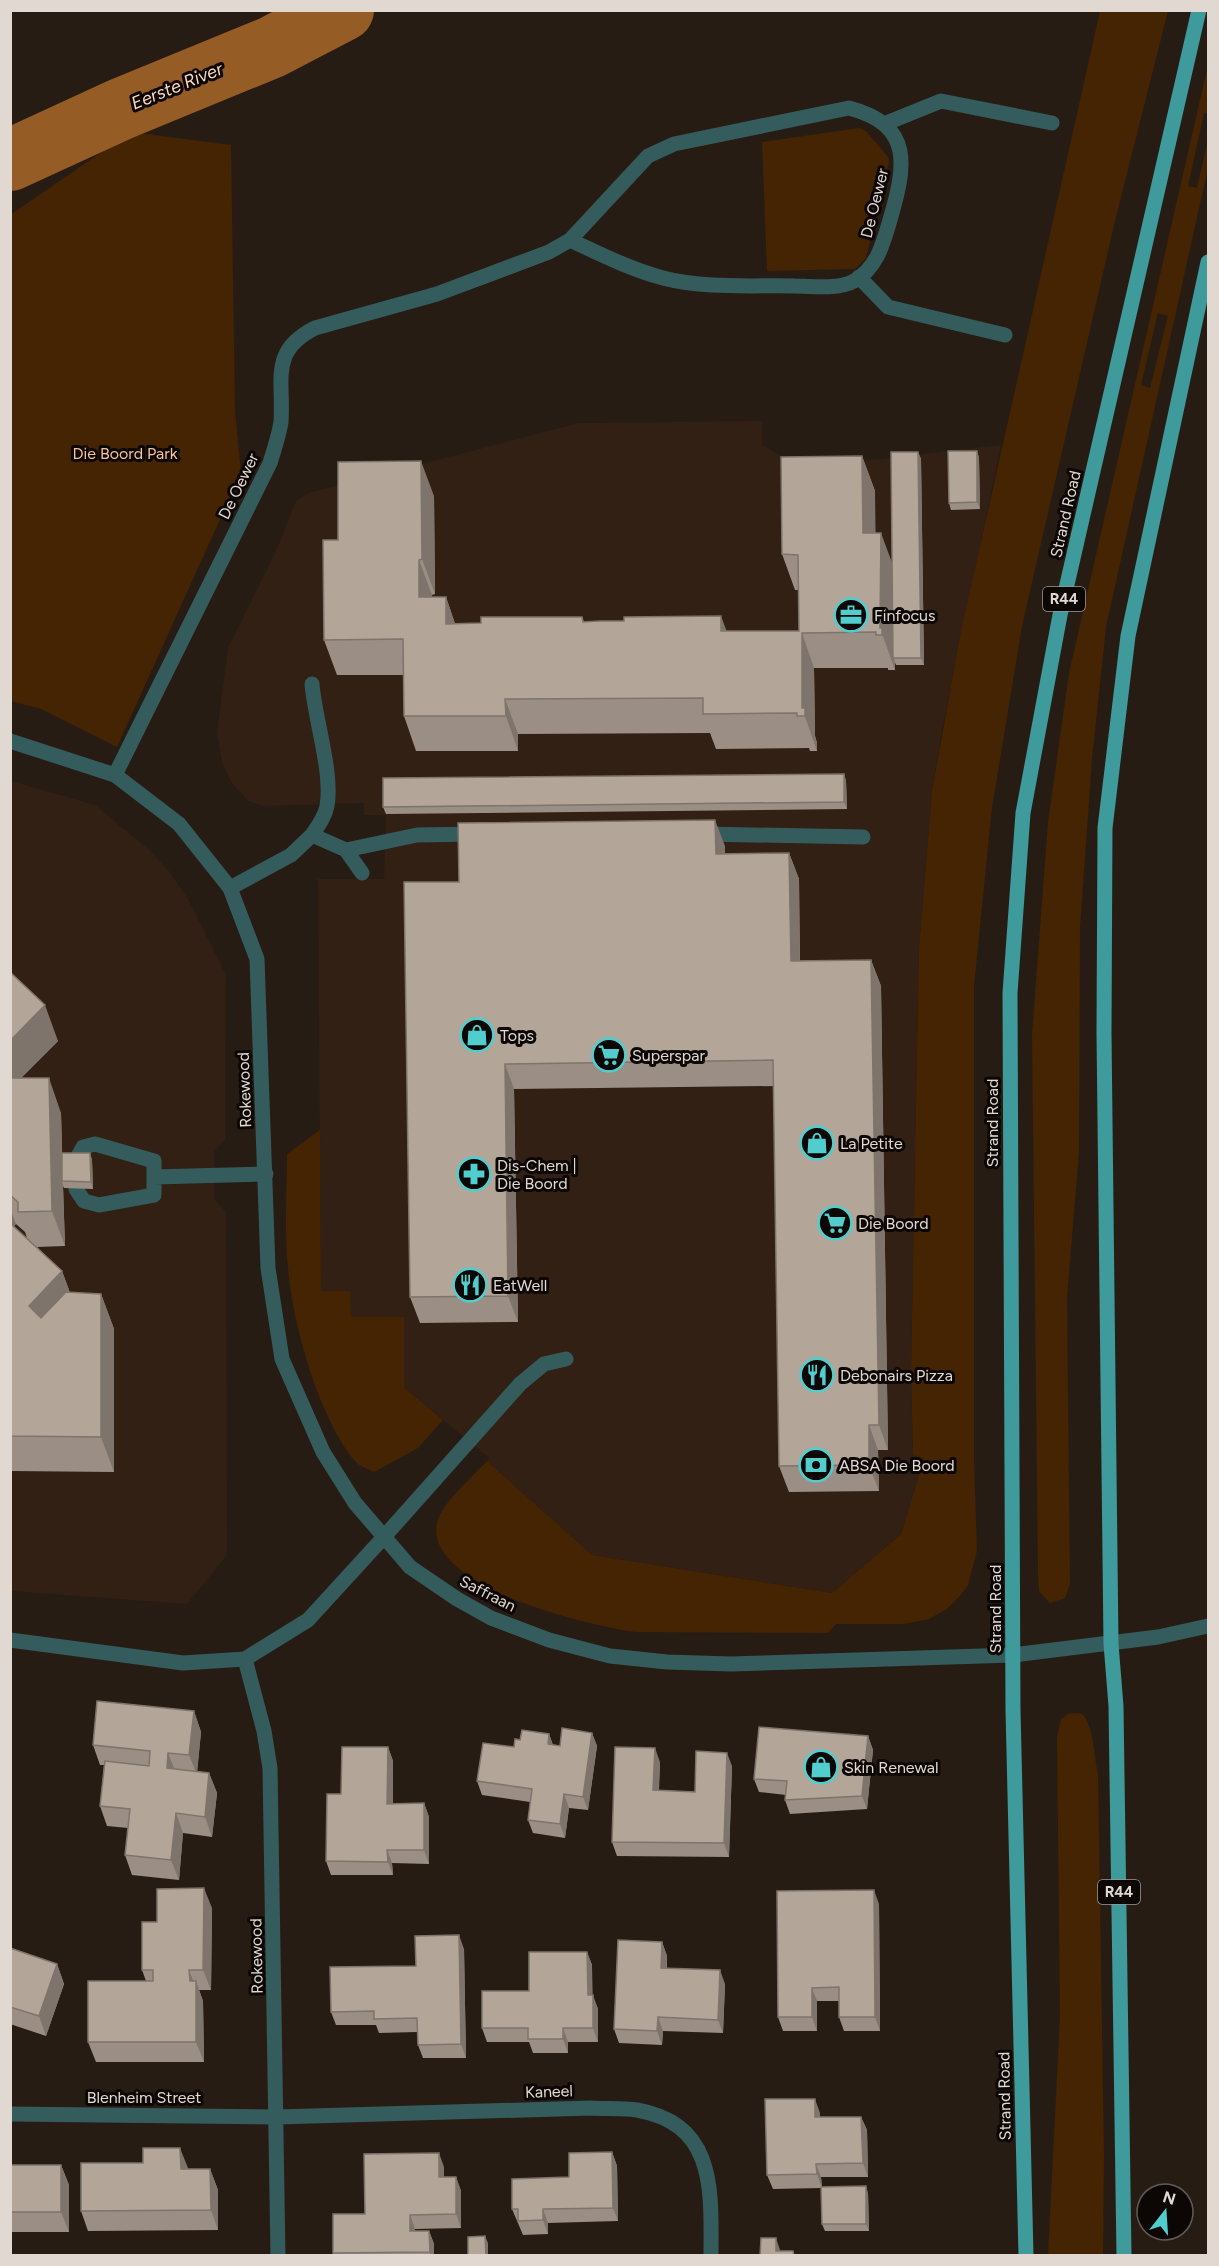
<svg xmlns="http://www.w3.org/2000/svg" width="1219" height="2266" viewBox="0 0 1219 2266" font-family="Figtree,sans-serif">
  <rect width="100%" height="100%" fill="#271c13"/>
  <!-- built -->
  <path fill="#312013" d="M762,421V445L803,468L1001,445L943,726L932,791L919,947L911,1372L913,1455L924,1459L901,1534L832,1593L592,1555L487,1461L489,1458L404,1387V1317H350L321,1292L318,879H384L386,815H364V803L263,806L248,801L231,782L222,762L217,733L228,648L276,551L296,501L309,493L579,423Z
    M11,781L95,805L148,849L169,871L188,899L226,975L225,1139L214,1152V1199L226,1212L227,1555L187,1604L11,1591Z"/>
  <!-- green -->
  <path fill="#442402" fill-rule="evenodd" d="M1100,11H1168L1115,221L1022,626L992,808L974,986V1461L977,1551L968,1585L960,1596L947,1609L929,1619L904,1624H836L828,1633L636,1632C591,1626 422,1587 437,1522C442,1503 473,1476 487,1461L592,1555L832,1593L901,1534L924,1459L913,1455L911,1372L919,947L932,791L961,631Z
    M1208,65V114L1204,113L1188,186L1197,188L1208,140V168L1106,627L1092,759L1080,927L1079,1152L1067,1297L1070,1584L1065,1598L1050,1603L1039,1591L1038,1572L1032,1035L1048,822L1069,673ZM1158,313L1168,316L1150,388L1141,385Z
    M859,128L866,131L888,157L889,162L866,258L855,269L767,271L762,142Z
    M131,132L231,145L235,412L241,473L117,747L41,709L11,701L10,215Z
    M320,1130L321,1291H350L351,1317H404V1387L443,1420L418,1448L374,1472C368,1469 359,1466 355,1461C319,1419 292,1322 288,1268C284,1231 287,1191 287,1154Z
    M1075,1713L1082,1714C1094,1726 1094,1757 1098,1774L1104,2156L1103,2255H1048L1060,2017L1057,1737L1061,1719L1068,1714Z"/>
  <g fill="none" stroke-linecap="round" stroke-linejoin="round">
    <!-- river -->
    <path stroke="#965c26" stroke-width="62" d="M10,160L121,109L272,47L343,10"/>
    <!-- lane -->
    <path stroke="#345c5d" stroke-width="15" d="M702,834L863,837
      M312,835C318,826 325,817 327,806C333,773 315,720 312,684
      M346,850L417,835L477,834
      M230,888L291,855L312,835L346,850L362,873
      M154,1177L266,1174
      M76,1189L84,1201L99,1205L154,1195V1161L95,1144L83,1147L76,1160
      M383,1538L520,1384L544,1364L566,1359"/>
    <!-- street -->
    <path stroke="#345c5d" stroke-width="15" d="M884,124L941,101L1052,123
      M859,277L888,307L1005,335
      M10,741L115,775L179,824L230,888L257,959L268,1268L282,1359L323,1452L355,1503L410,1567L457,1599L491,1618L549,1640L610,1656L667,1662L731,1664L1013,1655L1158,1637L1208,1626
      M115,775L270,463C274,450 279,435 281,422C284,380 269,351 315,328L437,294L549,252L570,240L648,156L674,144L849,108C915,125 905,168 890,220C883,244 877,268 854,281C838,290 813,286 795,286C752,285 705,289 663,278C630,269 600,254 570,240
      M10,1640L183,1663L245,1659L308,1620L383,1538
      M245,1659L264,1731L270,1768L278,2256
      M10,2114L277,2117L591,2108C606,2109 622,2108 637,2110C717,2124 711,2192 711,2256"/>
    <!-- primary -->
    <path stroke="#3e9a9b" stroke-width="15" d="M1026,2256L1013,1710L1010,993L1023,813L1060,615L1199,10
      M1124,2256L1116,1706L1111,1644L1104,1033L1105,828L1128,636L1208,262"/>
  </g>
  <!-- wall -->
  <path fill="#9b8e84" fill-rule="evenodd" d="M977,451L979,458L980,509L951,510L949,503Z
    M918,452L921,459L924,665H896L893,658V631V657L895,663V670H888V668H814L815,736L817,743V751H810L809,748L716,749L710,733L518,734V751H416L404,716V675H337L324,640L338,540L434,496L435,594L432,595V597H446L455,624L481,623L582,617L584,622L727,631H799V590H795L782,554L862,456L875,491V533L892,563Z
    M844,774L846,781L847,809L386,814L383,807Z
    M725,846V854L789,853L799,879L800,961L871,960L881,986L888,1450H878L879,1491L789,1492L779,1466L774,1086L514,1089L518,1322L420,1323L410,1297L459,882Z
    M10,972L58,1041L21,1078L61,1113L62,1153H90L92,1160L93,1189L64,1188L63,1186L65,1246L37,1247L62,1271L70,1293L101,1294L114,1329V1472L10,1471ZM16,1224L25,1232L27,1238L14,1226Z
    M194,1711L201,1732L197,1771L209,1773L217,1793L212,1837L183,1833L179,1880L132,1875L125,1855L128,1828L107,1826L100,1806L104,1765H100L93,1745Z
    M592,1733L597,1746L588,1810L569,1808L565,1838L533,1833L528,1820L530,1802L482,1795L477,1781L520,1740L549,1734L553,1745L560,1746Z
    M868,1736L873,1750L867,1809L790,1814L785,1800L786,1795L759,1792L754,1779Z
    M388,1747L393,1761V1804L424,1803L429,1817V1864L392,1863L393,1875H331L326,1861L341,1794Z
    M660,1762L659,1790L695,1792L732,1766L729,1857L617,1856L612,1842Z
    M879,1904L880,2031H844L839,2017V2001H817V2031H783L778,2017Z
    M212,1908L211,1990H199L203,2001L204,2062H96L88,2042L146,1981L142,1970L157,1922Z
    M662,1942L667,1956V1968L725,1984L723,2033L663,2031L662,2045L619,2043L614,2029Z
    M10,1948L57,1964L64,1984L46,2036L10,2024Z
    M464,1949L466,2058H423L418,2045L417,2032L379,2033L376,2025H336L331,2012L416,1966Z
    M587,1952L592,1965V1995L598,2009V2042H568V2053H533L529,2042H487L482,2028L529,1991Z
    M820,2113V2117H861L867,2130L868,2177H821L822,2187L868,2193L869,2231H825L822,2224L821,2188L773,2189L767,2175Z
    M612,2152L617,2166L618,2221L548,2223V2234L523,2235L512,2209Z
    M10,2165H61L69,2185V2232H10Z
    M444,2167V2177H456L461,2191V2228L415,2229V2231H429L434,2244V2256H334L333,2253L365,2214Z
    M188,2168V2169H210L218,2190V2230L88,2231L81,2211Z"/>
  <!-- shaded-wall -->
  <path fill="#7e746b" d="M977,451L979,458L980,509L977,502Z
    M918,452L921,459L924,665L921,658Z
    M862,456L875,491L876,568L863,533Z
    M421,461L434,496L435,594L422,559Z
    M881,533L894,568L893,656L895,663V670L880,628Z
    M419,560L432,595V632L419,597Z
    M446,597L458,632L446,624Z
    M721,616L734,651L721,631Z
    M802,633L814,668L815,736L817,743V751L802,708Z
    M505,699L518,734V751L506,716Z
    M844,774L846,781L847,809L844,802Z
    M715,820L725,846V880L716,854Z
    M789,853L799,879L800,987L791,961Z
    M871,960L881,986L888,1450L879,1425Z
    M45,1005L58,1041L10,1089V1041Z
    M505,1064L514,1089L518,1322L508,1296Z
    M49,1078L61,1113L63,1181H62L63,1186L65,1246L52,1211Z
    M90,1153L92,1160L93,1189L91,1182Z
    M10,1208L16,1224L10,1229Z
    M62,1271L75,1306L42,1341L29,1306Z
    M101,1294L114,1329V1472L101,1437Z
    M869,1425L878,1450L879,1491L869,1465Z
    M194,1711L201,1732L197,1775L189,1755Z
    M592,1733L597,1746L588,1810L583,1797Z
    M549,1734L554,1748L548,1744Z
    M868,1736L873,1750L867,1809L862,1796Z
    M388,1747L393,1761V1817L387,1804Z
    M655,1748L660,1762L658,1804L653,1790Z
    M168,1753L176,1773L167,1768Z
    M727,1753L732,1766L729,1857L724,1843Z
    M209,1773L217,1793L212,1837L205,1817Z
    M564,1794L569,1808L565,1838L560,1824Z
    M424,1803L429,1817V1864L424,1850Z
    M176,1813L183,1833L179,1880L171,1860Z
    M387,1850L392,1863L393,1875L388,1862Z
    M204,1888L212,1908L211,1990L203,1970Z
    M874,1890L879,1904L880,2031L875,2017Z
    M459,1935L464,1949L466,2058L461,2044Z
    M662,1942L667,1956L666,1982L661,1968Z
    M587,1952L592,1965L593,2009L588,1995Z
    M57,1964L64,1984L46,2036L39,2016Z
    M189,1970L196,1988V1981L203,2001L204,2062L196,2042L190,1981Z
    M720,1970L725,1984L723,2033L718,2020Z
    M812,1988L817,2001V2031L812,2017Z
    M593,1995L598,2009V2042L593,2028Z
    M658,2017L663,2031L662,2045L657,2031Z
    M563,2028L568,2042V2053L563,2039Z
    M815,2099L820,2113V2131L815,2117Z
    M861,2117L867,2130L868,2177L863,2163Z
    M180,2148L188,2168V2189L181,2169Z
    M612,2152L617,2166L618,2221L613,2208Z
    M439,2153L444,2167V2191L439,2177Z
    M816,2164L821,2177L822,2188L817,2174Z
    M61,2165L69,2185V2232L61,2212Z
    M210,2169L218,2190V2230L211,2210Z
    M456,2177L461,2191V2228L456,2214Z
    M866,2186L868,2193L869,2231L866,2224Z
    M543,2209L548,2223V2234L543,2220Z
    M410,2215L415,2229V2244L410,2231Z
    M429,2231L434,2244V2256H431L430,2252Z
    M485,2236L488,2243V2256H486Z
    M776,2238L782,2256L776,2251Z"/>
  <!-- building -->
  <path fill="#b4a599" stroke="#7e746b" stroke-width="1.5" d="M948,451H977V502L949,503Z
    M891,452H918L921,658H893Z
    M862,456L863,533H881L880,628H882V635H876V632L802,633V708H805V716H797V713L703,714V698L505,699L506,716H404L403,639L324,640L323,540H338V462L421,461L422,559L419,560V597H446V624L481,623V617H582L583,622L600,621H624V617L721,616V631H799L798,555L782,554L781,457Z
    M844,774V802L383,807V778Z
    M715,820L716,854L789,853L791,961L871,960L879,1425H869V1465L779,1466L773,1060L505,1064L508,1296L410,1297L404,882H459L458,823Z
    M10,972L45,1005L10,1041Z
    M10,1078H49L52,1211L18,1212V1202L10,1195Z
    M62,1153H90L91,1182L62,1181Z
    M10,1223L62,1271L29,1306L41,1318L66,1292L101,1294V1437L10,1436Z
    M97,1701L194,1711L189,1755L168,1753L167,1768L209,1773L205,1817L176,1813L171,1860L125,1855L130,1809L100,1806L105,1761L149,1766L150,1751L93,1745Z
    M759,1727L868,1736L862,1796L785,1800L787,1781L754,1779Z
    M562,1728L592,1733L583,1797L564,1794L560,1824L528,1820L532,1789L477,1781L483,1743L514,1747L515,1739L520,1740L522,1730L549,1734L548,1744L560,1746Z
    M342,1747H388L387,1804L424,1803V1850H387L388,1862L326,1861L327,1794H341Z
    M615,1747L655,1748L653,1790L695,1792L696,1751L727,1753L724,1843L612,1842Z
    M204,1888L203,1970H189L190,1981H196V2042H88V1981H153V1970H142V1922H157V1889Z
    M874,1890L875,2017H839V1987L812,1988V2017H778L777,1891Z
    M459,1935L461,2044L418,2045L417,2018L374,2019V2011L331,2012L330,1967L416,1966L415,1936Z
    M618,1940L662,1942L661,1968L720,1970L718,2020L658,2017L657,2031L614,2029Z
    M10,1948L57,1964L39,2016L10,2007Z
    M529,1952H587L588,1995H593V2028H563V2039H528V2028H482V1991H529Z
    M765,2099H815V2117H861L863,2163L816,2164L817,2174L767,2175Z
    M143,2148H180L181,2169H210L211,2210L81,2211V2163H143Z
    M612,2152L613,2208L543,2209V2220L518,2221V2209H512V2179L569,2177V2153Z
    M439,2153V2177H456V2214L410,2215V2231H429L430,2252L333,2253V2214H365L364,2154Z
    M10,2165H61V2212H10Z
    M866,2186V2224H822L821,2187Z
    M485,2236L486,2256H468V2237Z
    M761,2238H776V2251H793L794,2256H760Z"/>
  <!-- icons -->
  <defs>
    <symbol id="office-ring" viewBox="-11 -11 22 22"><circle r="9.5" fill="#0c0705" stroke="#52cdce" stroke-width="1.5"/><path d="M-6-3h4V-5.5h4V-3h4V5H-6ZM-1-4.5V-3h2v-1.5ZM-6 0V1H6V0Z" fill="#52cdce"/></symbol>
    <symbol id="shop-ring" viewBox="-11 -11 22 22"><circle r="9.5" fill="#0c0705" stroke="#52cdce" stroke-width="1.5"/><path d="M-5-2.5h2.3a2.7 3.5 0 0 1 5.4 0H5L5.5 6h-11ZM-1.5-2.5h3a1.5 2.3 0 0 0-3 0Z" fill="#52cdce"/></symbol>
    <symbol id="supermarket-ring" viewBox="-11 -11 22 22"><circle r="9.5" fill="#0c0705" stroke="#52cdce" stroke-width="1.5"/><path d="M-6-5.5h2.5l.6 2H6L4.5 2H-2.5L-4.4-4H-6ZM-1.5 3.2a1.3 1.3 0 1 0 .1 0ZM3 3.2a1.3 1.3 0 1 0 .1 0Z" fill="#52cdce"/></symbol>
    <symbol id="pharmacy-ring" viewBox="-11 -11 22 22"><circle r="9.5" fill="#0c0705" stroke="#52cdce" stroke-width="1.5"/><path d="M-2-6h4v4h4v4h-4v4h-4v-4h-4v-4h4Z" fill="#52cdce"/></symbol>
    <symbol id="restaurant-ring" viewBox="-11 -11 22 22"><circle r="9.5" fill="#0c0705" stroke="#52cdce" stroke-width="1.5"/><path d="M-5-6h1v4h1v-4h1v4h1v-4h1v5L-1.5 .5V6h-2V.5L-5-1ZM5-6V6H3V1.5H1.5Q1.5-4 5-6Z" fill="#52cdce"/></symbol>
    <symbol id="bank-ring" viewBox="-11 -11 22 22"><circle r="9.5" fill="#0c0705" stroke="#52cdce" stroke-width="1.5"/><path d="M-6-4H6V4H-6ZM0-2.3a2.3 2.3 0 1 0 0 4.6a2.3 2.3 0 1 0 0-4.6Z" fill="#52cdce"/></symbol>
  </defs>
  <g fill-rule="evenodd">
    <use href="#office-ring" x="832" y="596" width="38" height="38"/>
    <use href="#shop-ring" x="458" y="1016" width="38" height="38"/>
    <use href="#supermarket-ring" x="590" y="1036" width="38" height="38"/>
    <use href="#shop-ring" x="798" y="1124" width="38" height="38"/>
    <use href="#pharmacy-ring" x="455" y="1155" width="38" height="38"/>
    <use href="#supermarket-ring" x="816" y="1204" width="38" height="38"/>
    <use href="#restaurant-ring" x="451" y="1266" width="38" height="38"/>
    <use href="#restaurant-ring" x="798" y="1356" width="38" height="38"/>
    <use href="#bank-ring" x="797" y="1446" width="38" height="38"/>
    <use href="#shop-ring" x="802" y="1748" width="38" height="38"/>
  </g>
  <g text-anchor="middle" stroke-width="6" stroke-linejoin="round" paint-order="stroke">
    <!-- shield labels -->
    <g fill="#0c0705" stroke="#a09994" stroke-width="1.5">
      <rect x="1043" y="587" width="42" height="24" rx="4.5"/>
      <rect x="1098" y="1880" width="42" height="24" rx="4.5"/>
    </g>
    <g font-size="15" font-weight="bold" fill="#e0d8d1">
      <text x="1064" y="604">R44</text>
      <text x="1119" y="1897">R44</text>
    </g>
    <!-- street labels -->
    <g font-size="16" fill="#e0d8d1" stroke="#0c0705">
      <text transform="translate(874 203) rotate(-76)" y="6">De Oewer</text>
      <text transform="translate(238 486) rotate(-64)" y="6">De Oewer</text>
      <text transform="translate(1065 514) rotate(-77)" y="6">Strand Road</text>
      <text transform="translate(244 1090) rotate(-92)" y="6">Rokewood</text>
      <text transform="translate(992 1123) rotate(-90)" y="6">Strand Road</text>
      <text transform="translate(488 1593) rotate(27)" y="6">Saffraan</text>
      <text transform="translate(995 1609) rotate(-90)" y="6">Strand Road</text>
      <text transform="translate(256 1956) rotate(-91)" y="6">Rokewood</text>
      <text transform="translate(549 2091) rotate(-2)" y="6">Kaneel</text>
      <text transform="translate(1004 2096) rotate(-91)" y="6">Strand Road</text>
      <text x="144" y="2103">Blenheim Street</text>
    </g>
    <!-- park labels -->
    <g font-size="16" fill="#f4c299" stroke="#0c0705">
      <text x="125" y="459">Die Boord Park</text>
    </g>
    <!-- poi labels -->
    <g font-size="16" fill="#e0d8d1" stroke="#0c0705" text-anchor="start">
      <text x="874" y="621">Finfocus</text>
      <text x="500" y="1041">Tops</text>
      <text x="632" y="1061">Superspar</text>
      <text x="840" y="1149">La Petite</text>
      <text x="497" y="1171">Dis-Chem |<tspan x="497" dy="18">Die Boord</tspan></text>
      <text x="858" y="1229">Die Boord</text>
      <text x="493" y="1291">EatWell</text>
      <text x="840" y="1381">Debonairs Pizza</text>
      <text x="839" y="1471">ABSA Die Boord</text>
      <text x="844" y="1773">Skin Renewal</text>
    </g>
    <!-- water labels -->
    <g font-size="18" font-style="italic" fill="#fbd9be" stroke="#0c0705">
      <text transform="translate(177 86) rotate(-22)" y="6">Eerste River</text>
    </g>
  </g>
  <!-- border -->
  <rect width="1219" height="2266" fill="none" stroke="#e0d8d1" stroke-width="24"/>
  <!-- north arrow -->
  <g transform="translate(1165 2212) rotate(17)"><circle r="28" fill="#0c0705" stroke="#615b57" stroke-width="1.5"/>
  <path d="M0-4.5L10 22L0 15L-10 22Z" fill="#52cdce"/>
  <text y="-9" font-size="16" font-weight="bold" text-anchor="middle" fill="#e0d8d1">N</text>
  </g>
</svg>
